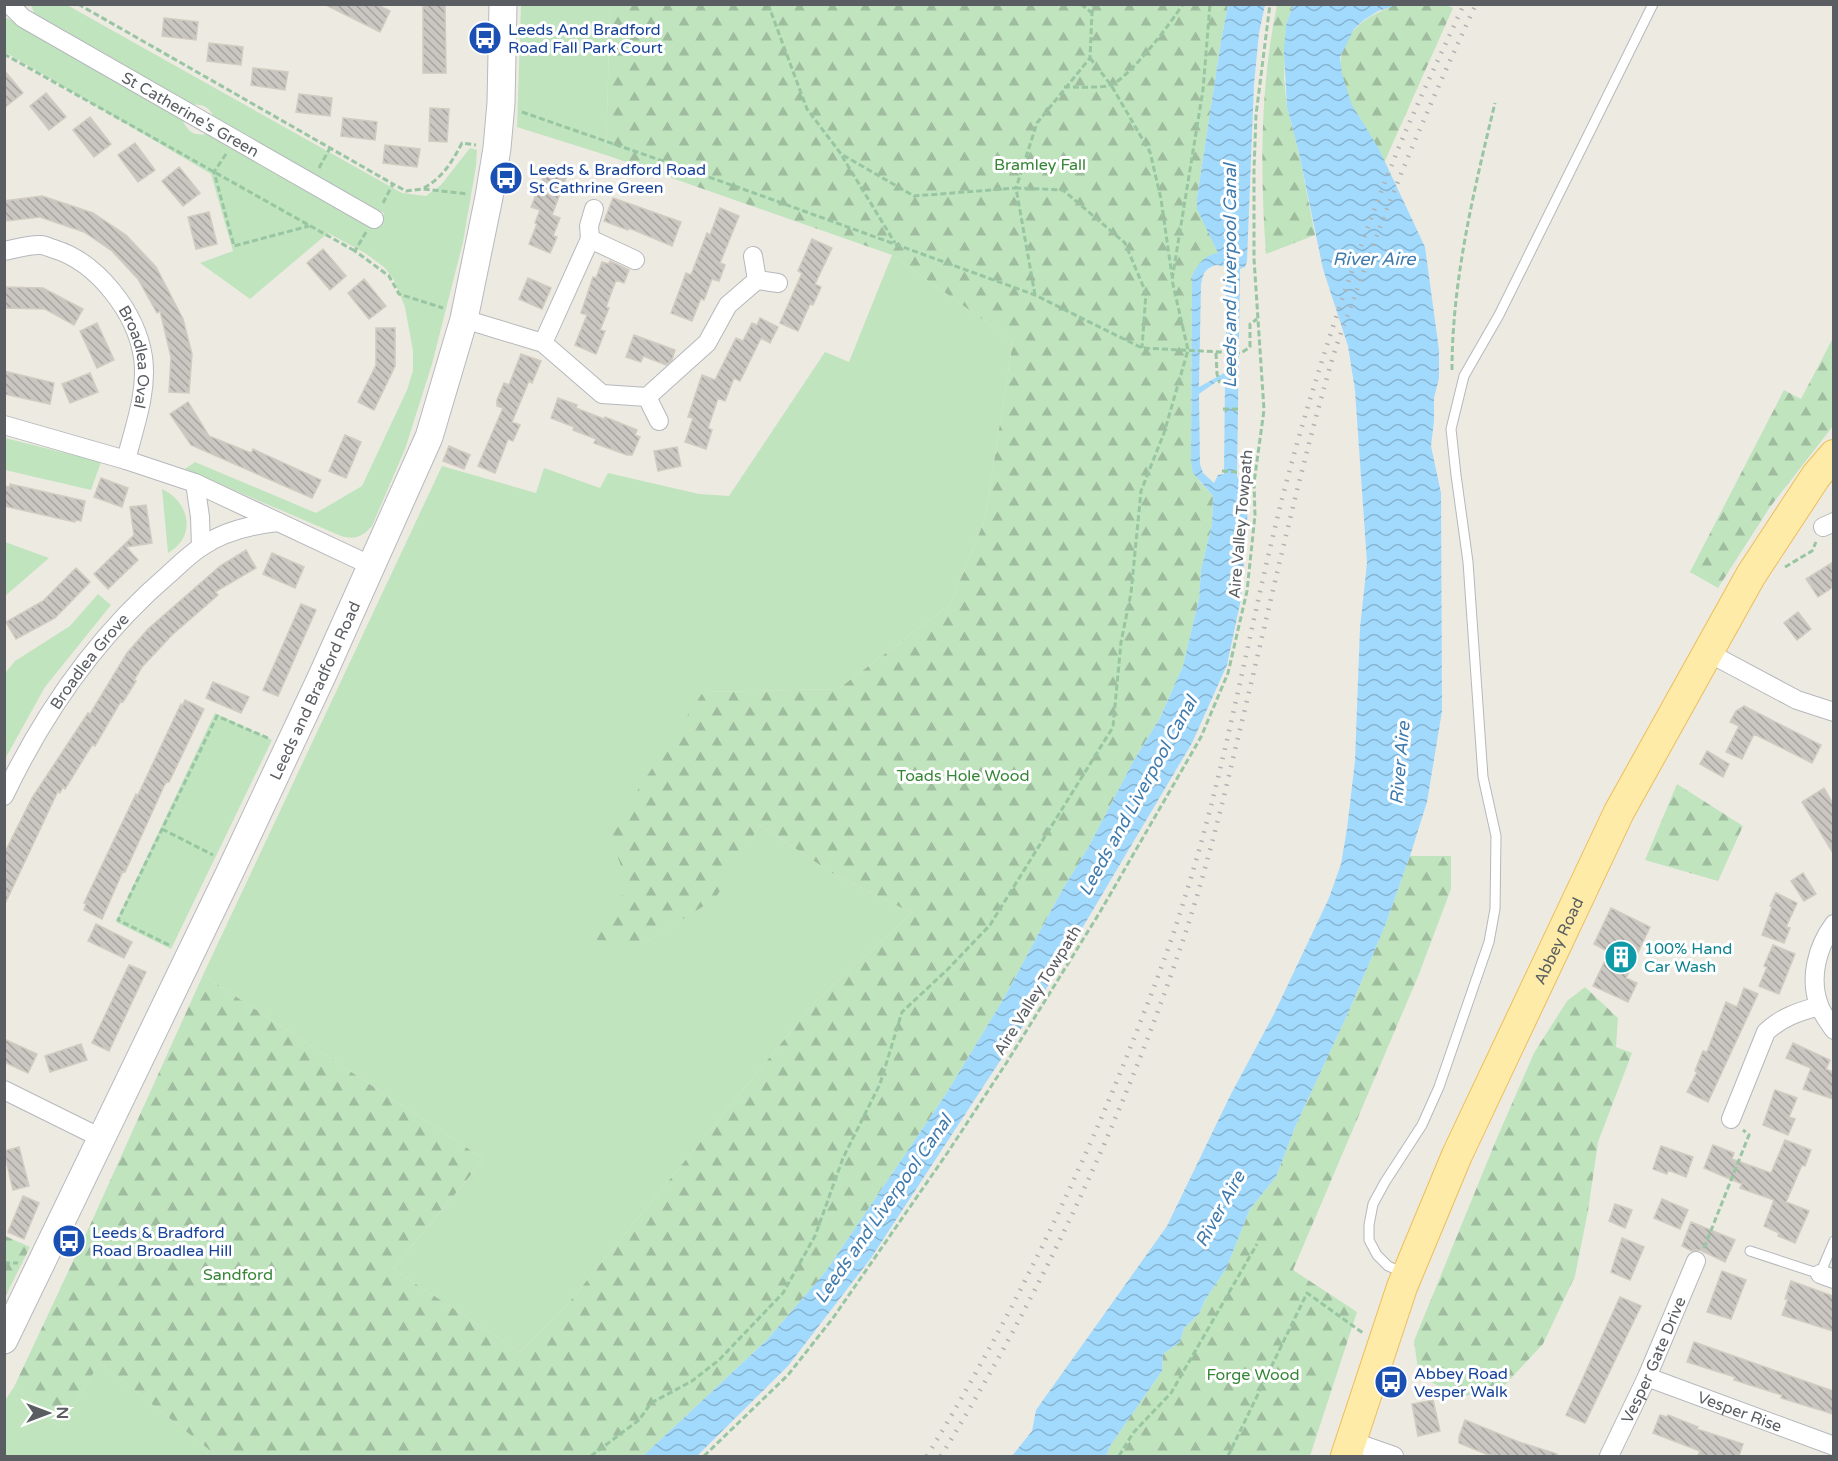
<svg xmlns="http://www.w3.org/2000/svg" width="1838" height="1461" viewBox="0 0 1838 1461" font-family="'Varela Round',sans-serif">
  <defs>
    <pattern id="forest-firs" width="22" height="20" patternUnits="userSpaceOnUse" patternTransform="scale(1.5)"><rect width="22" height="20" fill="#c0e4be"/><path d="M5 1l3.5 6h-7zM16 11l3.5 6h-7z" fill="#9fbc9e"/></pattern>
    <pattern id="water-waves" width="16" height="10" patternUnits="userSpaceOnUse" patternTransform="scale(1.5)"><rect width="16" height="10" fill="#a2dafd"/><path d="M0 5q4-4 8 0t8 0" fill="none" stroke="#87b4d0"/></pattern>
    <pattern id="building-back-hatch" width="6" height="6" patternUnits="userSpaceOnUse" patternTransform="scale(1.5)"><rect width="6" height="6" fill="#cac6c1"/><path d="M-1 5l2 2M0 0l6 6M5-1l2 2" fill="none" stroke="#a7a4a0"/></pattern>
  </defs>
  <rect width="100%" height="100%" fill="#edeae2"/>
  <!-- green -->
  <path fill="#c0e4be" d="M31,5H67L402,193L426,196L441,185L470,148L477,150L476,166L463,242L432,364L405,449L372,526C362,537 355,540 341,536L185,469L195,462L316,513L362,486L407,390L413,371V351L405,307L393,278L384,267L365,253L328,233L250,299L200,263L233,251L211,174L5,52V17L181,117C187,131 194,138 210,133L377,228L384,213L214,121C213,106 200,103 187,105L35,15Z
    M521,5H610L606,155L517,127Z
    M892,255L1013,341L985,519L950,605L838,689L703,692L629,888L644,943L714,899L760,825L832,873L912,913L815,1002L566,1306L520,1352L393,1269L484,1159L203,975L442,466L536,493L544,468L600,488L608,473L699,494L729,496L825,352L849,362Z
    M5,438L101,462L91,490L5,470Z
    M162,489C190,502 197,537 168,553Z
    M5,542L49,558L5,596H4Z
    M98,594L111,605L45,687L5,759V673L15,661L70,626Z
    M215,713L272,740L171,949L116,922Z
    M100,1363L217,1456H5L4,1402L14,1387L59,1427Z"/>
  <!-- forest -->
  <path fill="url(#forest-firs)" d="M1398,4L1446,5L1453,8L1384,163C1378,148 1369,136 1361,123C1329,66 1331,28 1398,4Z
    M610,5H1228L1221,41L1197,198L1218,253L1192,276L1191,461L1200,482L1213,496L1212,524L1201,570L1199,599L1183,666L1160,718L1134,760L1089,846L1061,892L1004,998L946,1094L826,1271L766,1341L643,1456H217L100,1363L59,1427L14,1387L91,1223L203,975L484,1159L393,1269L520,1352L566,1306L815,1002L912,913L832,873L760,825L715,899L644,943L580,939L629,888L609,833L703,692L838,689L950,605L985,519L1013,341L892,255L606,155Z
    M1277,5H1293L1286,25L1284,78L1287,107L1299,153L1315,235L1266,254C1260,171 1260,87 1277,5Z
    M1833,338V426L1770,507L1718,588L1690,572L1784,390L1801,399Z
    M1677,784L1743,826L1718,881L1645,860Z
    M1410,856H1451V889L1419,974L1293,1270L1357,1312L1310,1456H1106L1110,1446L1162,1371L1163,1354L1180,1342L1184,1328L1199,1314L1205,1300L1226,1269L1250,1209L1276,1177L1296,1125L1349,1011L1385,926Z
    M1585,987L1618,1018L1616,1047L1632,1053L1598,1142L1588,1211L1575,1276L1543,1344L1501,1389L1460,1397L1419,1376L1414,1341L1497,1138L1534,1053L1567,1001Z
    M5,1236L30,1247L5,1297Z"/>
  <!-- water -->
  <path fill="url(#water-waves)" fill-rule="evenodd" d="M1228,5H1265L1259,33L1254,84L1247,261L1245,267L1240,269L1237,476L1246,494L1248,508L1241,599L1227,665L1192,743L1036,1006L871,1258L788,1366L697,1456H643L766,1341L826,1271L946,1094L1004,998L1061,892L1089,846L1134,760L1160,718L1183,666L1199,599L1201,570L1212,524L1213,496L1193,473L1191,461L1192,276C1199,263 1203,256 1218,253L1197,209V198L1221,41ZM1216,265L1224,266L1226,273V372L1199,387L1201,285C1203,274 1204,269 1216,265ZM1225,379L1224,474L1218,475L1214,483L1203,473L1200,464L1199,394L1216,382Z
    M1293,5H1398L1378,11L1364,20L1354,29L1340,57L1342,74L1352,105L1379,149L1425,247L1439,350V378L1434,398V421L1431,446L1441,493L1442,711L1427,802L1410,856L1385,926L1349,1011L1296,1125L1276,1177L1250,1209L1226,1269L1205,1300L1199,1314L1184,1328L1180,1342L1163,1354L1162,1371L1110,1446L1106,1456H1012L1032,1431L1036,1410L1167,1226L1231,1094L1273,1016L1329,898L1341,864L1347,829L1355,761L1360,628L1367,563L1355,390L1348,346L1323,269L1299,153L1287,107L1284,52L1286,25Z"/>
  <!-- building -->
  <path fill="url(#building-back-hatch)" stroke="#d1cbc0" stroke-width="1.5" d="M324,4H376L390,11L380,32Z
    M423,4H445L446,73H423Z
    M164,18L198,22L196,40L162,36Z
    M209,43L243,47L241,65L207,61Z
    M253,68L288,72L285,90L251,85Z
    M4,70L23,93L4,108Z
    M46,93L66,117L49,130L30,106Z
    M299,94L332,98L330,116L296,112Z
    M430,108L449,109L447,142L429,141Z
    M90,117L111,144L94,157L73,130Z
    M343,118L377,122L375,140L341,136Z
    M135,143L155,170L138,182L118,155Z
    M385,145L420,149L417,167L383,163Z
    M556,165L569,170L552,215L560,218L553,236L557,237L550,253L529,244L537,224L535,223L540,210L531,207L544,175L552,178Z
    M179,167L200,193L183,206L162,181Z
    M42,196L93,213L126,235L156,267L183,319L192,354L189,393L169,392L171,357L160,311L157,313L138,279L112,251L84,232L40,217L6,221L4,201Z
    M613,198L681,222L672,246L629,228L628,230L604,221Z
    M720,208L739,216L720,263L725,265L719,281L712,279L704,300L701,298L692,321L671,313L686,273L691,275L707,233L710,235Z
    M209,212L217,244L196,249L188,217Z
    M812,239L832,248L815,284L821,287L813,305L810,304L798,331L780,323L802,273L798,271Z
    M323,249L346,276L330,290L307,263Z
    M610,261L629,270L624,283L616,280L606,307L609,308L600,330L605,331L596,354L575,345L587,315L581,313L593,277L596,278L602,262L609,264Z
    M528,278L551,288L542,309L519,299Z
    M364,279L386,306L369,319L348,293Z
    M4,287L43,288L83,309L74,325L45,309L4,308Z
    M760,318L778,327L770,343L761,338L740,381L734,378L725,401L718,398L708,428L712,430L706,449L685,442L693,418L688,417L702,375L715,380L736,338L743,341L752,323L757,325Z
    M97,323L114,360L97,368L80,331Z
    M376,328H395V366L374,410L358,402L376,365Z
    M634,335L675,350L672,360L666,365L643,356L641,362L626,357Z
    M521,354L541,361L532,383L529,381L512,422L520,425L513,441L508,439L495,473L478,466L503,408L497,406V400L504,383L509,385Z
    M4,371L54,383L50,404L4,394Z
    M90,373L98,392L70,403L62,384Z
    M558,398L577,405L576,408L604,419L605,417L637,430L635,435L640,437L632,455H627L594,443L596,439L573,430L574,427L551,418Z
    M188,402L209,436L251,453L253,449L321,480L312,498L191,445L170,414Z
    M345,435L361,442L346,478L329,471Z
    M449,446L470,455L464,469L443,461Z
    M677,447L681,466L658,471L654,451Z
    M101,478L128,488L122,507L94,497Z
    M10,484L85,501L81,521L75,520V522L4,506V486L10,487Z
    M146,505L152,543L126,547L138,560L108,589L94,574L134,535L130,507Z
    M246,550L256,568L215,592L218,595L172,635L142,667L134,680L136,681L123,702L121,701L95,746L93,744L89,750L65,789L63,787L60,793L58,791L4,906V854L32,798L88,713L90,714L127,653L148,629L220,566Z
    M272,553L304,567L295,588L263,574Z
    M1833,562V587L1818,597L1806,579Z
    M76,568L90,582L55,618L16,639L6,622L43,601Z
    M301,604L316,610L278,696L263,690Z
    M1798,612L1811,629L1797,640L1784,623Z
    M213,682L249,697L241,713L206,698Z
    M185,700L204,709L169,782L167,781L164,786L125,872L123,871L102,919L84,910L86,904L84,903L136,794L138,795L181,704L183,705Z
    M1744,706L1821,745L1812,763L1754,734L1742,759L1726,752L1739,726L1730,722L1736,711Z
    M1707,751L1729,764L1723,777L1700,764Z
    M1824,788L1833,804V853L1802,802Z
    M1803,873L1816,894L1804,901L1791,881Z
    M1776,893L1797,903L1786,927L1790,928L1784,943L1762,935L1772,907L1770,906Z
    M1611,908L1650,927L1626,978L1637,983L1628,1002L1593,986L1609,952L1594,944Z
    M96,924L132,942L124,958L88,941Z
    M1773,945L1795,954L1779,994L1759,986L1767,967L1764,966Z
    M129,965L146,972L109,1051L92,1043Z
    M1744,988L1758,994L1708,1102L1687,1092L1697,1072L1695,1071L1703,1051L1707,1052L1726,1002L1737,1007Z
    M4,1039L37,1054L28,1073L4,1062Z
    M1793,1043L1830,1060L1826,1069L1833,1072V1099L1803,1089L1811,1068L1786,1058Z
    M81,1044L87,1060L50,1072L45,1056Z
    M1775,1090L1797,1098L1789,1117L1795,1119L1788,1135L1763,1125Z
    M1785,1140L1811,1150L1805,1166L1802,1165L1786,1202L1809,1211L1795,1243L1778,1236L1779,1233L1764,1226L1774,1200L1740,1188L1742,1184L1704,1168L1713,1145L1734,1153L1732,1159L1771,1173Z
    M1661,1146L1693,1157L1686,1177L1668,1170L1667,1174L1653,1169Z
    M19,1147L29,1186L13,1190L4,1151Z
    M23,1196L39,1203L24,1239L8,1232Z
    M1662,1199L1688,1210L1680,1229L1654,1218Z
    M1615,1204L1632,1210L1625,1228L1609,1221Z
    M1691,1222L1735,1240L1725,1262L1700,1250L1692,1251L1682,1246Z
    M1622,1238L1644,1247L1630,1280L1611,1272Z
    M1722,1271L1746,1280L1731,1319L1707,1312Z
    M1791,1281L1833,1296V1331L1782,1315L1788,1299H1785Z
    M1620,1297L1641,1306L1585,1423L1566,1415Z
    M1694,1342L1833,1391V1414L1781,1398L1782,1395L1734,1380L1735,1377L1687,1362Z
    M1433,1400L1440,1431L1418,1436L1412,1404Z
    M1660,1415L1667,1417L1668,1415L1698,1427L1697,1429L1743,1444L1739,1456H1698L1700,1451L1653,1433Z
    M1465,1420L1519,1442L1557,1454V1456H1497L1486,1454L1459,1443V1437Z"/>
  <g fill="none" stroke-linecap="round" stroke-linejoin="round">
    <defs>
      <path id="service" d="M1750,1251L1820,1274L1834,1241
        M1404,1273L1388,1266L1377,1255L1369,1240V1225L1373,1204L1385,1182L1422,1125L1439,1087L1489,942L1495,909L1496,836L1483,777L1468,562L1456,475L1451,429L1464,376L1499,315L1653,4"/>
      <g id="minor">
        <path id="s1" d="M9,4L23,18L374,219"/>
        <path d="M590,239L589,226L594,209"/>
        <path id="s2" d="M4,251C15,249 30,244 41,245C45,245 50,248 54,249C97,262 136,312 143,357C148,391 134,428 126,460L4,425"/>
        <path d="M753,256L757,280L778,283"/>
        <path d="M464,319L543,343L602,394L647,397L707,343L728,305L757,280"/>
        <path d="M543,343L590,239L635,260"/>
        <path d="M647,397L659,421"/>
        <path d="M126,460L195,483L372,566"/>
        <path d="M195,483L200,517L201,547"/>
        <path d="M1823,527L1834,522"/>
        <path d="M1707,652L1797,700L1834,712"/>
        <path id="s3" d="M4,796C44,712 99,634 169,574C179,565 189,555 201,547C224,531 250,525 278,522"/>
        <path d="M1834,924C1817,947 1809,978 1819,1005C1822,1014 1829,1022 1834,1030"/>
        <path d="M4,1090L101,1138"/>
        <path d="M1731,1119L1766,1032C1782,1017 1798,1012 1819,1006"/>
        <path d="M1820,1274L1834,1279"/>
        <path id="s4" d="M1647,1377L1834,1446"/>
        <path d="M1351,1441L1394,1456"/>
        <path id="s5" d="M1609,1456L1647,1377L1696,1261"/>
      </g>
      <g id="secondary">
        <path id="s6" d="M4,1340L229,874L322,676L429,437L464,319L489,197L497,148L501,103L503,4"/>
      </g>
      <g id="primary">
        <path id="s7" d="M1346,1456L1402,1287L1457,1155L1619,812L1751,575L1816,476L1834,455"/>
      </g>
    </defs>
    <!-- service casing -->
    <use href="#service" stroke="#b5b8bc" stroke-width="11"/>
    <!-- minor casing -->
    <use href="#minor" stroke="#b5b8bc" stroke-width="20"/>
    <!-- secondary casing -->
    <use href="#secondary" stroke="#b6b9be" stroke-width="29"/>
    <!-- primary casing -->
    <use href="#primary" stroke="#eebd5a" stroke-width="32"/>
    <!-- path -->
    <path stroke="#98c5a2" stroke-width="3" stroke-dasharray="6 3" stroke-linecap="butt" d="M78,4L393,184
      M768,4L807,109L841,154L914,196L1016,188L1037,123L1090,58L1092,13L1094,4
      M1081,4L1092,13
      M4,54L355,251
      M1090,58L1111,85L1150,152L1161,199L1172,276
      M1064,87C1074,87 1104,88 1111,85C1130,77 1171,23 1183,4
      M522,112L743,189L1035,295L1142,348L1241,353L1250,347V324L1257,319
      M226,154L214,172L234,246L309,226
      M842,156L895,243
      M319,168L330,148
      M424,188C443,177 452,162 462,143L476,145
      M383,203L393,184L406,191L423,189L468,194
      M366,232L355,251L389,276L399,294L443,308
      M1035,295L1016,188L1063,190L1125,243L1146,293L1142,348
      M1216,353L1217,374L1220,383
      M1452,370C1452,280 1474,190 1495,103
      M1223,409H1240
      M1222,471L1239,472
      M1785,567L1812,551L1816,542
      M162,829L213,855
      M169,945L118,920L217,716L270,739
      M1704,1248L1749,1135L1743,1130
      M4,1263H18
      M591,1456L639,1420L651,1403L692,1381L719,1360L783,1293L815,1236L843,1158L880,1084L902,1012L948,969L990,925L1113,727L1121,642L1131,593L1141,491L1164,433L1188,350L1172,280L1203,90L1210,4
      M704,1456L788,1375L833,1318L948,1152L1007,1062L1100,912L1201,737L1228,673L1247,591L1255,515L1254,483L1264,410L1254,259V170L1256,115L1270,4
      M1119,1456L1133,1433L1171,1393L1257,1244
      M1228,1456L1307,1293L1363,1333"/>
    <!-- service -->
    <use href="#service" stroke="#fff" stroke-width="9"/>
    <!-- minor -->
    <use href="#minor" stroke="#fff" stroke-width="18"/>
    <!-- secondary -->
    <use href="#secondary" stroke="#fff" stroke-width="27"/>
    <!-- primary -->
    <use href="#primary" stroke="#fdeba7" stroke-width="30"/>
    <!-- rail -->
    <path stroke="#b1b2b2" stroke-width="4.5" stroke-dasharray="1.5 8" stroke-linecap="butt" d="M927,1456C1003,1332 1068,1201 1123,1066C1145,1010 1168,954 1185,897C1230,755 1252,608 1291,465C1321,357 1357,250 1399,147C1419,99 1442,52 1464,4
      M941,1456C1039,1297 1120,1125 1180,949C1203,882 1220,814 1236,746C1267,619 1294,492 1330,367C1337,342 1347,317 1356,293C1390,194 1432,99 1476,4"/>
  </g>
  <!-- icons -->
  <defs>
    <symbol id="bus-disc" viewBox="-11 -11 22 22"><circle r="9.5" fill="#1a4fb4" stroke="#fff"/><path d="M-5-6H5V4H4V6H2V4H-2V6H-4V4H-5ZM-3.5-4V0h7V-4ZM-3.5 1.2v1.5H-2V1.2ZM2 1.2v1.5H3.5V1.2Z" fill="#fff"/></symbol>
    <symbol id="building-disc" viewBox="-11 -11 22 22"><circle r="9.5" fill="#0f9aa8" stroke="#fff"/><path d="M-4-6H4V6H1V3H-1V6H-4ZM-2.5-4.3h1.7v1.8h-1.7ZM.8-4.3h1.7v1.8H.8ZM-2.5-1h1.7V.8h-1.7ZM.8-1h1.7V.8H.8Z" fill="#fff"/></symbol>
  </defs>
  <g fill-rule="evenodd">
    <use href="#bus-disc" x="466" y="19" width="38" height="38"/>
    <use href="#bus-disc" x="487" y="159" width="38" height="38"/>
    <use href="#building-disc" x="1602" y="938" width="38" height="38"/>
    <use href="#bus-disc" x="50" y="1222" width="38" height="38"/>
    <use href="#bus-disc" x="1372" y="1363" width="38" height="38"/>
  </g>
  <g text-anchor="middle" stroke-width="6" stroke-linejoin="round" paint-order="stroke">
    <!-- transit labels -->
    <g font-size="16" fill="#164399" stroke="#fff" text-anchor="start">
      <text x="508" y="35">Leeds And Bradford<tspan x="508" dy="18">Road Fall Park Court</tspan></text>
      <text x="529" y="175">Leeds &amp; Bradford Road<tspan x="529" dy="18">St Cathrine Green</tspan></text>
      <text x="92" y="1238">Leeds &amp; Bradford<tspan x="92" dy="18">Road Broadlea Hill</tspan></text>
      <text x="1414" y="1379">Abbey Road<tspan x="1414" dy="18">Vesper Walk</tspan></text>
    </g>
    <!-- street labels -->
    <g font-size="16" fill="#5a5e62" stroke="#fff">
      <text dy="6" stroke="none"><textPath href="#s1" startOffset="213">St Catherine's Green</textPath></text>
      <text dy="6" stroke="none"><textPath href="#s2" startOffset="196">Broadlea Oval</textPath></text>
      <text transform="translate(1240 524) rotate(-85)" y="6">Aire Valley Towpath</text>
      <text dy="6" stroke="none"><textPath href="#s3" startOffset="160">Broadlea Grove</textPath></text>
      <text dy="6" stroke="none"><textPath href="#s6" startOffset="720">Leeds and Bradford Road</textPath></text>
      <text dy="6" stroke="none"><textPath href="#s7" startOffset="558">Abbey Road</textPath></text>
      <text transform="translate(1037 990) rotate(-58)" y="6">Aire Valley Towpath</text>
      <text dy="6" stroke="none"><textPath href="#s5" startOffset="106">Vesper Gate Drive</textPath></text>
      <text dy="6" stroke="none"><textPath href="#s4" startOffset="99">Vesper Rise</textPath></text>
    </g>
    <!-- park labels -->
    <g font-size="16" fill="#378537" stroke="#fff">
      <text x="1040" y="170">Bramley Fall</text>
      <text x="963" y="781">Toads Hole Wood</text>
      <text x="238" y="1280">Sandford</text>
      <text x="1253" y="1380">Forge Wood</text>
    </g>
    <!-- culture labels -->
    <g font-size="16" fill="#0d838f" stroke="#fff" text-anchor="start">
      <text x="1644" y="954">100% Hand<tspan x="1644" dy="18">Car Wash</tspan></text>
    </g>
    <!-- water labels -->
    <g font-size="18" font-style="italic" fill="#407bae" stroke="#fff">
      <text x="1374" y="265">River Aire</text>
      <text transform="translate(1230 276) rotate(-90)" y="6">Leeds and Liverpool Canal</text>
      <text transform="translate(1400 763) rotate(-85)" y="6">River Aire</text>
      <text transform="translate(1138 796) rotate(-61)" y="6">Leeds and Liverpool Canal</text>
      <text transform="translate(883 1209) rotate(-55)" y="6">Leeds and Liverpool Canal</text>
      <text transform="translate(1220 1209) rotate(-61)" y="6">River Aire</text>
    </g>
  </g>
  <!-- border -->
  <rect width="1838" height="1461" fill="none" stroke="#5a5e62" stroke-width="12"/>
  <!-- north arrow -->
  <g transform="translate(48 1413) rotate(90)" stroke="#ffffff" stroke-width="4.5" paint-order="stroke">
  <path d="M0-4.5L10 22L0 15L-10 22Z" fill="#5a5e62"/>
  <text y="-9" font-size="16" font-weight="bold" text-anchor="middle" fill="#5a5e62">N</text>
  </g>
</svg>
